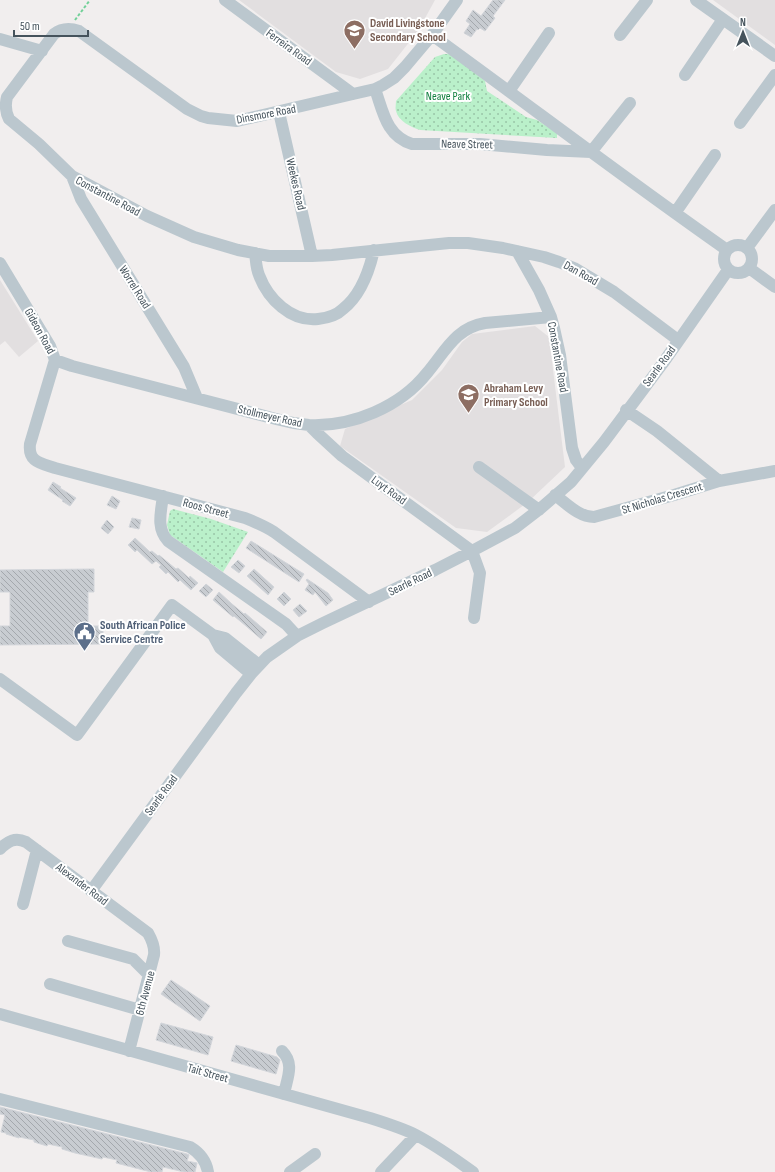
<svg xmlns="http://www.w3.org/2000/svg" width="775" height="1172" viewBox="0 0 775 1172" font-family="'Sofia Sans Condensed',sans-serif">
  <defs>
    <pattern id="park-dots" width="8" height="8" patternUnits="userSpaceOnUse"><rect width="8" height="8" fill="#baf0ca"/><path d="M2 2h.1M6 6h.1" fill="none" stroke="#99c5a7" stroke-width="1.8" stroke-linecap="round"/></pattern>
    <pattern id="building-back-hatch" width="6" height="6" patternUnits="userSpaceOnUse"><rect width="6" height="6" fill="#c8ccd1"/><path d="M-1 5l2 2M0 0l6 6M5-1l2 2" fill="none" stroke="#a4a8ad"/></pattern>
  </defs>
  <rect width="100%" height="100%" fill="#f1eeee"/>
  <!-- education -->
  <path fill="#e2dfe0" d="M239,0H435L418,31L388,69L360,79L336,72Z
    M713,0H775V45Z
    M0,280L38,341L19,357L5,341L0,345Z
    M535,326L549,337L565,467L528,502L487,532L456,528L340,446L345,429L412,400L442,370L462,342L472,334Z"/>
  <!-- park -->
  <path fill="url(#park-dots)" d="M444,54H451L485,81L487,91L526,117L537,120L557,133V138L420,130C411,127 398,121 396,111C395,108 396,104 396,101L435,57Z
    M173,509L211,519L248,532L223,572L170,535L167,525L170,511Z"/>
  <!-- building -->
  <path fill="url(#building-back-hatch)" stroke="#d2d5da" d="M493,0H505L493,16L495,18L485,31L480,28L478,30L477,29L471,37L464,33L470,24L466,21L473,10L481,16Z
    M53,482L61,487L60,488L76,498L70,506L62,501L63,500L48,490Z
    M112,496L120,501L116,509L107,505Z
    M132,518L141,520L139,529L129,527Z
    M107,520L114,527L108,534L101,528Z
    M135,538L150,552L152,551L158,556L159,555L176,569L178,568L189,578L190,576L198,583L191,590L180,580L178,582L168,572L166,574L159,567L161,565L156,561L152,564L137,550L135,552L128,545Z
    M251,541L304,574L299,582L246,548Z
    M238,560L245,566L239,573L231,567Z
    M94,569V592H88V626H103V644L0,645V626H10V592H0V570Z
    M254,569L274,587L268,595L247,576Z
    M307,579L328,593L333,600L326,606L315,592L313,595L305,590L309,584L306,580Z
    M206,584L213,590L206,597L199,591Z
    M219,592L232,604L244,614L245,613L267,632L261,639L246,626L234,616L233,617L213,600Z
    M284,592L291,599L284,606L277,599Z
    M300,604L307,611L299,617L293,610Z
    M171,980L210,1006L200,1021L161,994Z
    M161,1023L213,1037L208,1055L156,1040Z
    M236,1045L277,1057L280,1060L276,1074L231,1061Z
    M0,1107L187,1154L189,1155L187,1161L197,1163L195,1172H184L163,1167L162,1172H151L116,1163L117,1160L103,1157L102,1159L75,1153L62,1149V1147L48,1144L47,1146L34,1142V1140L19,1137V1138L6,1134V1133L1,1132L5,1115L0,1114Z"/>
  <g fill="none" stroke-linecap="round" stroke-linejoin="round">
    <!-- path -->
    <path stroke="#71d098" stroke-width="2" stroke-dasharray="3 2" stroke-linecap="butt" d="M75,20L90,0"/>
    <!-- minor -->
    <path stroke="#bbc7ce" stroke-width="12" d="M225,0L353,94
      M457,0L432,35L405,67L394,78L383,85L375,89L353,94L237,121L208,118L201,116L187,109L79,31C70,28 62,28 54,34L7,97C5,105 5,111 9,119L39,144L72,176L147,216L194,237L238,250L269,256H312L332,255L449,243H468L503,248L544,257L559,262L574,268L614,292L678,340
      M696,0L775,56
      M432,35C530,106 627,180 727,250
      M620,35L647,0
      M0,39L42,51
      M685,75L723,19
      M375,89C383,111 386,136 412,144H480L547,150L591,152L630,103
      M509,91L549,33
      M279,112L312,256
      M740,123L775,75
      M72,176L81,199L184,367L197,398
      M675,213L715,155
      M724 259a14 14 0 1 1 28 0a14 14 0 1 1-28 0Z
      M747,248L775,210
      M517,251L539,290L551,317L554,328L560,355L572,448L576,460L582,468
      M255,253C256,260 256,268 259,275C268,299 291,322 318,319C327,318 336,316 343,309C361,295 369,272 374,250
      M0,263L50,346L55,360L30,444C28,462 40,463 55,468L245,518C255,522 265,526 274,532L369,602
      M749,268L775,287
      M55,360L72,366L276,419C287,422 298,424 309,425C352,427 400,407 427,373C445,352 455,328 485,323L551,317
      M626,410L657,431L719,481
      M309,425L317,433L342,456L472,551L480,573L474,618
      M479,467L539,510
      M555,495C567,504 579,517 594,517L674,495L719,481L775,471
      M163,496C161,512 156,528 168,541L286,624L297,636
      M213,635L220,648L251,674
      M0,679L77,735L172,605L213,635L225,638L259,665
      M0,849C8,841 15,837 26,842L148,933C152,940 155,947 154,955L129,1051
      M91,891L236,693L251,674L267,657L297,636L323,623L435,570L472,551L515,528L541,508L571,482L604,442L663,363L728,270
      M23,904L37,850
      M68,941L133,959L149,975
      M50,984L140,1010
      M0,1014L370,1118C386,1123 402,1128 416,1135C437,1146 455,1159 473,1172
      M282,1051C295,1064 287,1078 284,1094
      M0,1099L190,1147C200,1153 206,1160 208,1172
      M290,1172L315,1154
      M381,1172L416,1135"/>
  </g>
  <!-- icons -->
  <defs>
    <symbol id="school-pin" viewBox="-11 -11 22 30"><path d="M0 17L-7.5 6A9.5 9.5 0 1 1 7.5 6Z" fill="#8d6e63" stroke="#fff"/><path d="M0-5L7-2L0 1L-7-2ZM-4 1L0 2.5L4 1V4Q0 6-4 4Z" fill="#fff"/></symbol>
    <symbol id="civic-pin" viewBox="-11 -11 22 30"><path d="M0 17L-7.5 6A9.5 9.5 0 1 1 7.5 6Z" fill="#5c6f8a" stroke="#fff"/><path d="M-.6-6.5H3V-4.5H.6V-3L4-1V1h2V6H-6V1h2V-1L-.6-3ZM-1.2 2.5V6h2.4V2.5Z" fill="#fff"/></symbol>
  </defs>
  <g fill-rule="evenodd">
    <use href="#school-pin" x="342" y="18" width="25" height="34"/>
    <use href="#school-pin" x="456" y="382" width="25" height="34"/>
    <use href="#civic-pin" x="72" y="620" width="25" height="34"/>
  </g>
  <g text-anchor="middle" stroke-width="4" stroke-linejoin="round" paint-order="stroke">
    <!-- education labels -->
    <g font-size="12" font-weight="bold" fill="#785e54" stroke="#fff" text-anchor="start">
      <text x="370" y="27">David Livingstone<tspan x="370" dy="14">Secondary School</tspan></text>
      <text x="484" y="392">Abraham Levy<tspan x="484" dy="14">Primary School</tspan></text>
    </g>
    <!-- street labels -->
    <g font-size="12" fill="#45535c" stroke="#fff">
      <text transform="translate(289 47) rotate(36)" y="4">Ferreira Road</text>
      <text transform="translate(266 114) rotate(-11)" y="4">Dinsmore Road</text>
      <text transform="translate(467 144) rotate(1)" y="4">Neave Street</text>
      <text transform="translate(296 184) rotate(77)" y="4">Weekes Road</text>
      <text transform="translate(108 196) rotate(28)" y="4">Constantine Road</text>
      <text transform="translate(581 273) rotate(29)" y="4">Dan Road</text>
      <text transform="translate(135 287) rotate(58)" y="4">Worrel Road</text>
      <text transform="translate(40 331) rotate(61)" y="4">Gideon Road</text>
      <text transform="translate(558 357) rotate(80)" y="4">Constantine Road</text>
      <text transform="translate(659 366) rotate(-54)" y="4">Searle Road</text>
      <text transform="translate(270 416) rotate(13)" y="4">Stollmeyer Road</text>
      <text transform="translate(389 490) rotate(36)" y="4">Luyt Road</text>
      <text transform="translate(662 498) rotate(-17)" y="4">St Nicholas Crescent</text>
      <text transform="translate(206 508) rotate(15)" y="4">Roos Street</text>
      <text transform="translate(410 582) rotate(-26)" y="4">Searle Road</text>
      <text transform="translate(161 795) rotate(-54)" y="4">Searle Road</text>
      <text transform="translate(82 884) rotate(37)" y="4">Alexander Road</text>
      <text transform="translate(145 993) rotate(-75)" y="4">6th Avenue</text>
      <text transform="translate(208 1073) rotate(16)" y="4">Tait Street</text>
    </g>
    <!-- park labels -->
    <g font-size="12" fill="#138040" stroke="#fff">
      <text x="448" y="100">Neave Park</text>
    </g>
    <!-- service labels -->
    <g font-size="12" font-weight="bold" fill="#4e5e75" stroke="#fff" text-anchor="start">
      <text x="100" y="629">South African Police<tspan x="100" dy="14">Service Centre</tspan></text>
    </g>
  </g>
  <!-- north arrow -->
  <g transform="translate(743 32)" stroke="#ffffff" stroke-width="3" paint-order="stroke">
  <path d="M0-3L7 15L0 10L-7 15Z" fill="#45535c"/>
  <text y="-6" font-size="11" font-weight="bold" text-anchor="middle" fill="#45535c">N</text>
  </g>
  <!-- scale -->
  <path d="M14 30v6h74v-6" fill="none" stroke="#45535c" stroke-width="2"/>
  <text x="20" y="30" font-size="12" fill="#45535c" stroke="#ffffff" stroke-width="3" paint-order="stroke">50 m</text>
</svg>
